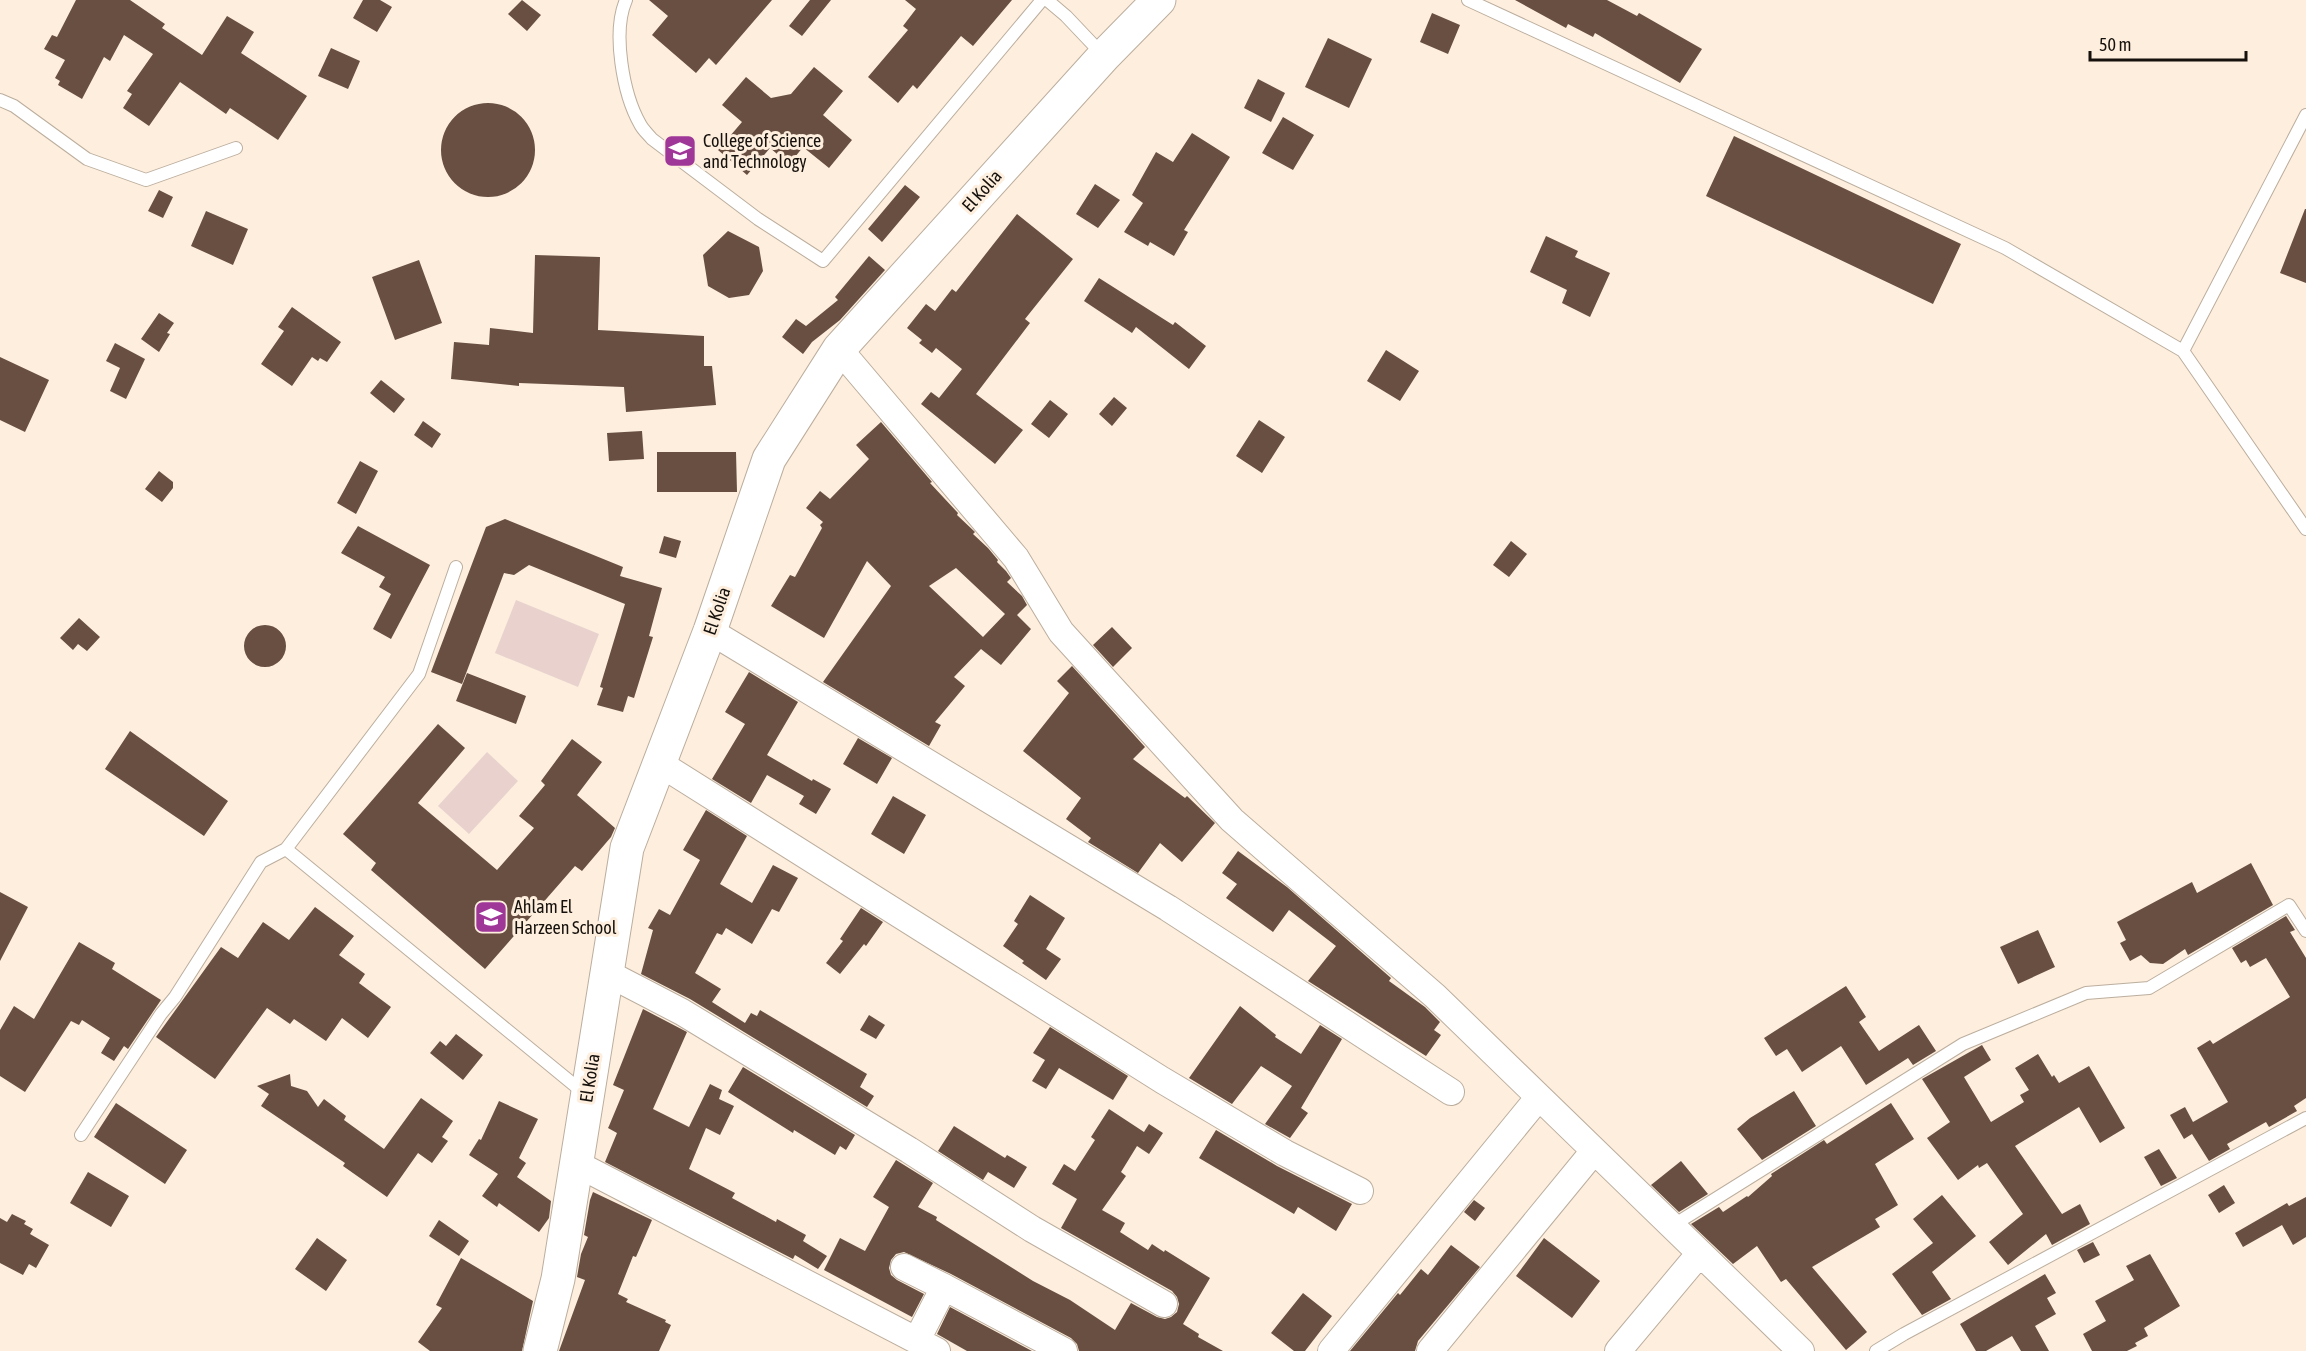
<svg xmlns="http://www.w3.org/2000/svg" width="2306" height="1351" viewBox="0 0 2306 1351" font-family="'Asap Condensed',sans-serif">
  <rect width="100%" height="100%" fill="#fdeede"/>
  <!-- green -->
  <path fill="#e9d2ce" d="M516,600L599,634L578,687L495,653Z
    M487,752L518,781L469,834L438,806Z"/>
  <!-- building -->
  <path fill="#684f41" fill-rule="evenodd" d="M76,0H130L165,24L162,28L202,55L227,16L254,32L241,53L307,96L278,140L230,108L226,114L180,82L149,126L123,108L132,94L127,91L153,54L124,35L110,61L104,57L82,99L58,85L60,81L55,78L65,60L44,49L52,35L57,37Z
    M363,0H380L392,7L377,32L353,18Z
    M522,0L541,15L527,31L508,14Z
    M649,0H772L716,65L709,58L696,73L652,35L668,16Z
    M810,0H831L802,36L789,26Z
    M905,0H1012L973,46L961,36L917,89L913,85L898,103L868,77L908,30L903,26L916,9Z
    M1515,0H1607L1637,16L1639,13L1702,49L1680,83L1595,33L1593,37L1568,24L1566,28Z
    M1432,13L1460,25L1448,54L1420,42Z
    M1328,38L1372,59L1349,108L1305,87Z
    M331,48L360,61L348,89L318,76Z
    M814,67L843,91L823,115L852,140L829,168L803,147L795,157L782,158L770,148L747,175L718,150L742,122L722,105L746,77L771,98L791,94Z
    M1258,79L1285,93L1271,122L1244,108Z
    M441 150a47 47 0 1 1 94 0a47 47 0 1 1-94 0Z
    M1283,117L1314,135L1293,170L1262,153Z
    M1192,133L1230,157L1184,230L1188,232L1174,256L1150,242L1148,246L1124,232L1143,203L1132,195L1156,152L1173,162Z
    M1734,136L1961,244L1933,304L1706,196Z
    M1095,184L1120,200L1098,228L1076,214Z
    M905,185L920,197L882,242L868,229Z
    M159,190L173,197L163,218L148,211Z
    M2305,209H2306V283L2280,273Z
    M206,211L248,229L233,265L191,246Z
    M1017,214L1073,259L1025,319L1030,323L976,394L1023,430L995,464L921,404L931,392L939,398L962,369L936,348L932,353L919,343L922,340L907,328L926,304L935,311L952,289L956,292Z
    M728,231L759,247L763,271L749,295L729,298L708,286L703,255Z
    M1546,236L1578,251L1575,257L1610,273L1590,317L1562,303L1567,290L1530,272Z
    M535,255L600,257L598,330L704,336V366H712L716,405L626,412L624,387L519,383V386L451,379L454,342L489,345L490,328L533,333Z
    M869,256L885,270L840,320L812,342L803,354L782,337L796,319L806,326L838,300L835,297Z
    M419,260L442,323L395,340L372,277Z
    M1099,278L1173,325L1175,322L1206,346L1189,369L1136,327L1132,333L1084,301Z
    M292,307L341,342L327,362L320,358L318,361L312,357L292,386L261,364L284,331L278,327Z
    M159,313L174,323L167,333L170,334L159,352L141,339Z
    M115,343L145,359L126,399L110,391L120,368L106,361Z
    M1386,350L1419,371L1400,401L1367,381Z
    M0,357L49,380L25,432L0,420Z
    M381,380L405,399L394,413L370,393Z
    M1114,397L1127,408L1112,426L1099,414Z
    M1050,400L1068,414L1049,438L1031,424Z
    M1259,420L1285,437L1262,473L1236,456Z
    M423,421L441,434L432,448L414,435Z
    M881,422L932,482L930,483L958,513L957,515L975,532L973,534L988,548L998,560L997,562L1006,571L1011,578L1007,582L1022,596L1027,605L1017,615L1031,629L1001,665L981,649L954,677L965,686L935,722L941,725L929,746L823,682L891,586L867,561L824,638L771,606L790,575L795,577L822,528L820,525L823,522L806,508L820,491L830,499L869,459L856,445ZM956,568L1005,614L983,637L929,586Z
    M642,431L644,459L609,461L607,433Z
    M657,452H736L737,492H657Z
    M360,461L378,471L356,514L337,503Z
    M159,471L173,482V488L162,502L145,489Z
    M505,519L623,567L620,576L662,588L649,636L653,637L634,698L628,696L623,712L597,705L603,688L600,687L625,604L529,565L514,575L504,573L462,684L431,672L486,527Z
    M358,526L430,565L391,639L373,629L391,594L379,587L385,577L341,553Z
    M664,536L681,541L676,558L659,553Z
    M1511,541L1527,554L1509,577L1493,565Z
    M79,618L100,637L87,651L78,644L73,650L60,638Z
    M244 646a21 21 0 1 1 42 0a21 21 0 1 1-42 0Z
    M1112,627L1132,648L1113,667L1093,645Z
    M1072,666L1145,747L1133,759L1185,798L1187,796L1215,823L1182,862L1160,843L1138,873L1088,842L1091,838L1066,819L1081,798L1023,751L1069,693L1057,681Z
    M749,672L798,702L767,755L812,781L813,779L831,789L816,814L799,804L804,796L767,775L751,803L712,779L745,724L725,712Z
    M467,673L526,696L516,724L456,701Z
    M438,724L465,748L418,803L497,870L534,828L519,816L545,785L541,781L572,739L602,762L577,795L615,828L611,837L582,871L575,866L485,969L371,870L376,863L343,834Z
    M130,731L228,801L204,836L105,769Z
    M858,738L892,758L877,784L843,764Z
    M893,796L926,815L904,854L871,834Z
    M706,810L747,836L720,884L752,903L773,865L798,878L779,912L772,909L752,944L726,928L722,935L717,933L695,973L721,989L712,1002L745,1023L751,1013L757,1016L760,1010L867,1074L860,1087L874,1096L867,1107L690,999L641,974L653,930L648,928L659,909L670,915L700,860L683,850Z
    M1238,851L1287,887L1391,978L1389,981L1425,1007L1440,1022L1434,1030L1441,1035L1426,1056L1308,981L1336,946L1289,910L1273,932L1226,898L1237,884L1222,873Z
    M2251,863L2273,905L2188,955L2185,949L2163,964L2150,963L2141,955L2130,961L2120,943L2126,940L2117,922L2192,882L2197,893Z
    M0,892L28,907L0,961Z
    M1030,895L1065,918L1046,949L1061,959L1046,980L1022,963L1024,961L1003,946L1018,924L1014,921Z
    M315,907L354,936L339,955L365,974L359,983L391,1007L368,1038L342,1018L326,1041L294,1019L290,1024L267,1008L215,1079L156,1037L221,947L238,958L263,922L289,940Z
    M861,908L883,922L866,946L864,944L840,974L826,963L843,941L840,939Z
    M2286,916L2295,930L2290,932L2306,958V1098L2294,1106L2297,1111L2269,1127L2266,1122L2227,1144L2230,1149L2209,1161L2192,1134L2184,1139L2170,1115L2185,1107L2193,1122L2228,1102L2197,1048L2210,1040L2213,1044L2290,997L2266,958L2250,967L2246,960L2241,963L2232,948Z
    M2038,930L2055,967L2018,984L2000,947Z
    M79,942L115,963L112,969L161,1000L128,1049L124,1046L114,1061L101,1053L110,1038L82,1020L79,1025L71,1021L25,1092L0,1076V1030L14,1006L34,1019Z
    M1846,986L1866,1017L1859,1022L1879,1051L1919,1025L1936,1051L1913,1065L1908,1058L1866,1085L1841,1046L1802,1072L1787,1049L1776,1056L1764,1038Z
    M1240,1006L1276,1035L1275,1037L1301,1054L1320,1025L1342,1039L1301,1108L1308,1113L1290,1138L1265,1124L1292,1086L1261,1066L1232,1104L1189,1078Z
    M643,1009L687,1032L653,1109L689,1127L710,1084L722,1090L719,1099L734,1106L720,1135L706,1128L689,1169L735,1193L732,1198L776,1222L777,1219L806,1235L803,1241L827,1256L818,1269L795,1255L793,1259L605,1162L617,1133L608,1128L609,1126L624,1090L613,1085Z
    M869,1015L885,1025L876,1039L860,1030Z
    M1050,1027L1128,1076L1113,1100L1059,1068L1046,1089L1032,1081L1045,1060L1033,1053Z
    M456,1034L483,1055L463,1080L430,1053L440,1041L446,1046Z
    M1982,1045L1991,1060L1964,1077L1991,1122L2024,1102L2020,1095L2029,1090L2015,1068L2038,1054L2052,1077L2054,1075L2059,1083L2089,1066L2125,1128L2100,1143L2079,1107L2015,1146L2062,1214L2080,1204L2090,1224L2052,1245L2046,1234L2008,1265L1989,1242L2023,1214L1987,1163L1979,1168L1978,1165L1958,1180L1927,1138L1950,1122L1922,1079Z
    M743,1067L855,1135L846,1150L840,1146L835,1155L794,1130L793,1133L728,1092Z
    M290,1074L291,1086L307,1091L318,1107L324,1099L346,1116L344,1120L384,1149L421,1098L453,1121L442,1137L448,1141L432,1163L418,1153L387,1197L343,1166L345,1163L261,1106L269,1094L257,1086Z
    M1794,1091L1816,1126L1762,1160L1737,1129L1750,1118Z
    M499,1101L538,1119L519,1158L526,1163L517,1177L551,1201L549,1218L539,1232L499,1203L497,1207L482,1196L498,1174L469,1155L479,1139L481,1140Z
    M116,1103L187,1150L165,1184L94,1137Z
    M1891,1103L1914,1139L1875,1164L1898,1205L1875,1219L1880,1227L1812,1267L1867,1332L1846,1350L1786,1279L1781,1282L1757,1246L1733,1264L1691,1224L1719,1207L1723,1212L1747,1196L1748,1197L1772,1176L1771,1174L1824,1140L1827,1144Z
    M1109,1109L1144,1132L1149,1124L1163,1133L1149,1154L1137,1146L1121,1172L1126,1176L1102,1210L1125,1223L1120,1232L1148,1250L1152,1244L1164,1252L1165,1250L1210,1278L1183,1324L1199,1334L1198,1337L1223,1351H1079L1077,1344L1071,1338L951,1274L904,1252L896,1254L891,1260L889,1268L891,1275L897,1280L924,1294L912,1317L824,1270L840,1238L865,1251L889,1207L873,1197L896,1160L933,1183L918,1207L937,1217L936,1220L1033,1281L1070,1300L1115,1330L1131,1303L1157,1317L1165,1319L1171,1317L1177,1312L1179,1304L1177,1297L1172,1291L1061,1228L1077,1199L1052,1184L1064,1164L1075,1171L1095,1140L1091,1137Z
    M954,1126L1005,1158L1007,1155L1027,1167L1014,1188L988,1172L983,1180L938,1151Z
    M1216,1130L1277,1166L1352,1204L1336,1231L1298,1207L1294,1214L1199,1158Z
    M2159,1149L2177,1178L2161,1186L2144,1157Z
    M1681,1161L1708,1194L1679,1212L1651,1185Z
    M88,1172L129,1196L111,1227L70,1203Z
    M2224,1185L2235,1203L2219,1213L2208,1195Z
    M593,1192L652,1220L636,1257L633,1256L618,1294L628,1299L626,1302L666,1320L665,1322L671,1325L659,1351H559L585,1280L577,1277L581,1254L588,1237L584,1235L590,1200Z
    M1942,1195L1976,1236L1932,1272L1951,1299L1922,1315L1892,1274L1933,1243L1913,1219Z
    M2306,1197V1237L2293,1245L2282,1225L2243,1247L2235,1233L2287,1203L2289,1206Z
    M1474,1200L1485,1208L1475,1221L1464,1212Z
    M12,1214L26,1221L24,1224L33,1229L30,1234L49,1245L36,1268L29,1264L23,1275L0,1263V1218L7,1222Z
    M439,1220L469,1241L459,1256L429,1236Z
    M317,1238L347,1260L326,1291L295,1269Z
    M1544,1238L1600,1281L1572,1318L1516,1276Z
    M2093,1242L2100,1255L2084,1263L2077,1250Z
    M1451,1245L1480,1267L1418,1341L1415,1351H1350L1398,1293L1400,1295L1421,1269L1428,1275Z
    M2150,1254L2180,1306L2144,1328L2148,1336L2135,1343L2137,1346L2127,1351H2092L2083,1334L2106,1321L2095,1301L2134,1280L2126,1266Z
    M461,1258L533,1301L522,1351H430L418,1342L442,1308L436,1305Z
    M2045,1274L2056,1293L2047,1298L2056,1314L2035,1326L2049,1351H2021L2012,1336L1986,1351H1976L1960,1324Z
    M1303,1293L1332,1316L1305,1351H1294L1271,1333Z
    M950,1307L1032,1351H967L937,1334Z"/>
  <g fill="none" stroke-linecap="round" stroke-linejoin="round">
    <defs>
      <path id="lane" d="M626,0C612,32 623,94 640,124C643,130 648,134 652,139L758,219L823,261L1042,0
        M1047,0L1066,16L1103,55
        M1468,0L2005,248L2183,351
        M0,100L14,106L87,159L146,180L236,148
        M2306,115L2183,351L2306,529
        M286,849L584,1093
        M81,1135L161,1014L175,997L261,862L286,849L419,674L456,567
        M1672,1226L1963,1044L2086,993L2149,988L2289,905L2306,931
        M1876,1351L1904,1334L2306,1118"/>
      <path id="street" d="M839,349L1016,558L1061,632L1232,820L1435,996L1801,1351
        M710,631L1168,908L1451,1092
        M659,763L1162,1080L1285,1153L1360,1191
        M607,973L682,1012L909,1150L1032,1229L1164,1304
        M577,1164L937,1351
        M904,1267L944,1287L917,1340
        M944,1287L1064,1351
        M1331,1351L1539,1097
        M1430,1351L1594,1151
        M1618,1351L1700,1253"/>
      <path id="secondary" d="M540,1351L558,1279L627,848L710,631L769,459L839,349L1104,56L1159,0"/>
    </defs>
    <!-- lane casing -->
    <use href="#lane" stroke="#bcae9e" stroke-width="14"/>
    <!-- street casing -->
    <use href="#street" stroke="#bcae9e" stroke-width="28"/>
    <!-- secondary casing -->
    <use href="#secondary" stroke="#bcae9e" stroke-width="35"/>
    <!-- lane -->
    <use href="#lane" stroke="#fff" stroke-width="12"/>
    <!-- street -->
    <use href="#street" stroke="#fff" stroke-width="26"/>
    <!-- secondary -->
    <use href="#secondary" stroke="#fff" stroke-width="33"/>
  </g>
  <!-- icons -->
  <defs>
    <symbol id="university-square" viewBox="-11 -11 22 22"><rect x="-9" y="-9" width="18" height="18" rx="4" fill="#9f3799" stroke="#fdeede"/><path d="M0-5L7-2L0 1L-7-2ZM-4 1L0 2.5L4 1V4Q0 6-4 4Z" fill="#fff"/></symbol>
    <symbol id="school-square" viewBox="-11 -11 22 22"><rect x="-9" y="-9" width="18" height="18" rx="4" fill="#9f3799" stroke="#fdeede"/><path d="M0-5L7-2L0 1L-7-2ZM-4 1L0 2.5L4 1V4Q0 6-4 4Z" fill="#fff"/></symbol>
  </defs>
  <g fill-rule="evenodd">
    <use href="#university-square" x="661" y="132" width="38" height="38"/>
    <use href="#school-square" x="472" y="898" width="38" height="38"/>
  </g>
  <g text-anchor="middle" stroke-width="6" stroke-linejoin="round" paint-order="stroke">
    <!-- poi labels -->
    <g font-size="18" fill="#16110c" stroke="#fdeede" text-anchor="start">
      <text x="703" y="147">College of Science<tspan x="703" dy="21">and Technology</tspan></text>
      <text x="514" y="913">Ahlam El<tspan x="514" dy="21">Harzeen School</tspan></text>
    </g>
    <!-- street labels -->
    <g font-size="18" fill="#16110c" stroke="#fdeede">
      <text transform="translate(982 191) rotate(-48)" y="6">El Kolia</text>
      <text transform="translate(717 611) rotate(-71)" y="6">El Kolia</text>
      <text transform="translate(590 1078) rotate(-81)" y="6">El Kolia</text>
    </g>
  </g>
  <!-- scale -->
  <path d="M2090 51v9h156v-9" fill="none" stroke="#16110c" stroke-width="3"/>
  <text x="2099" y="51" font-size="18" fill="#16110c" stroke="#fdeede" stroke-width="4.5" paint-order="stroke">50 m</text>
</svg>
